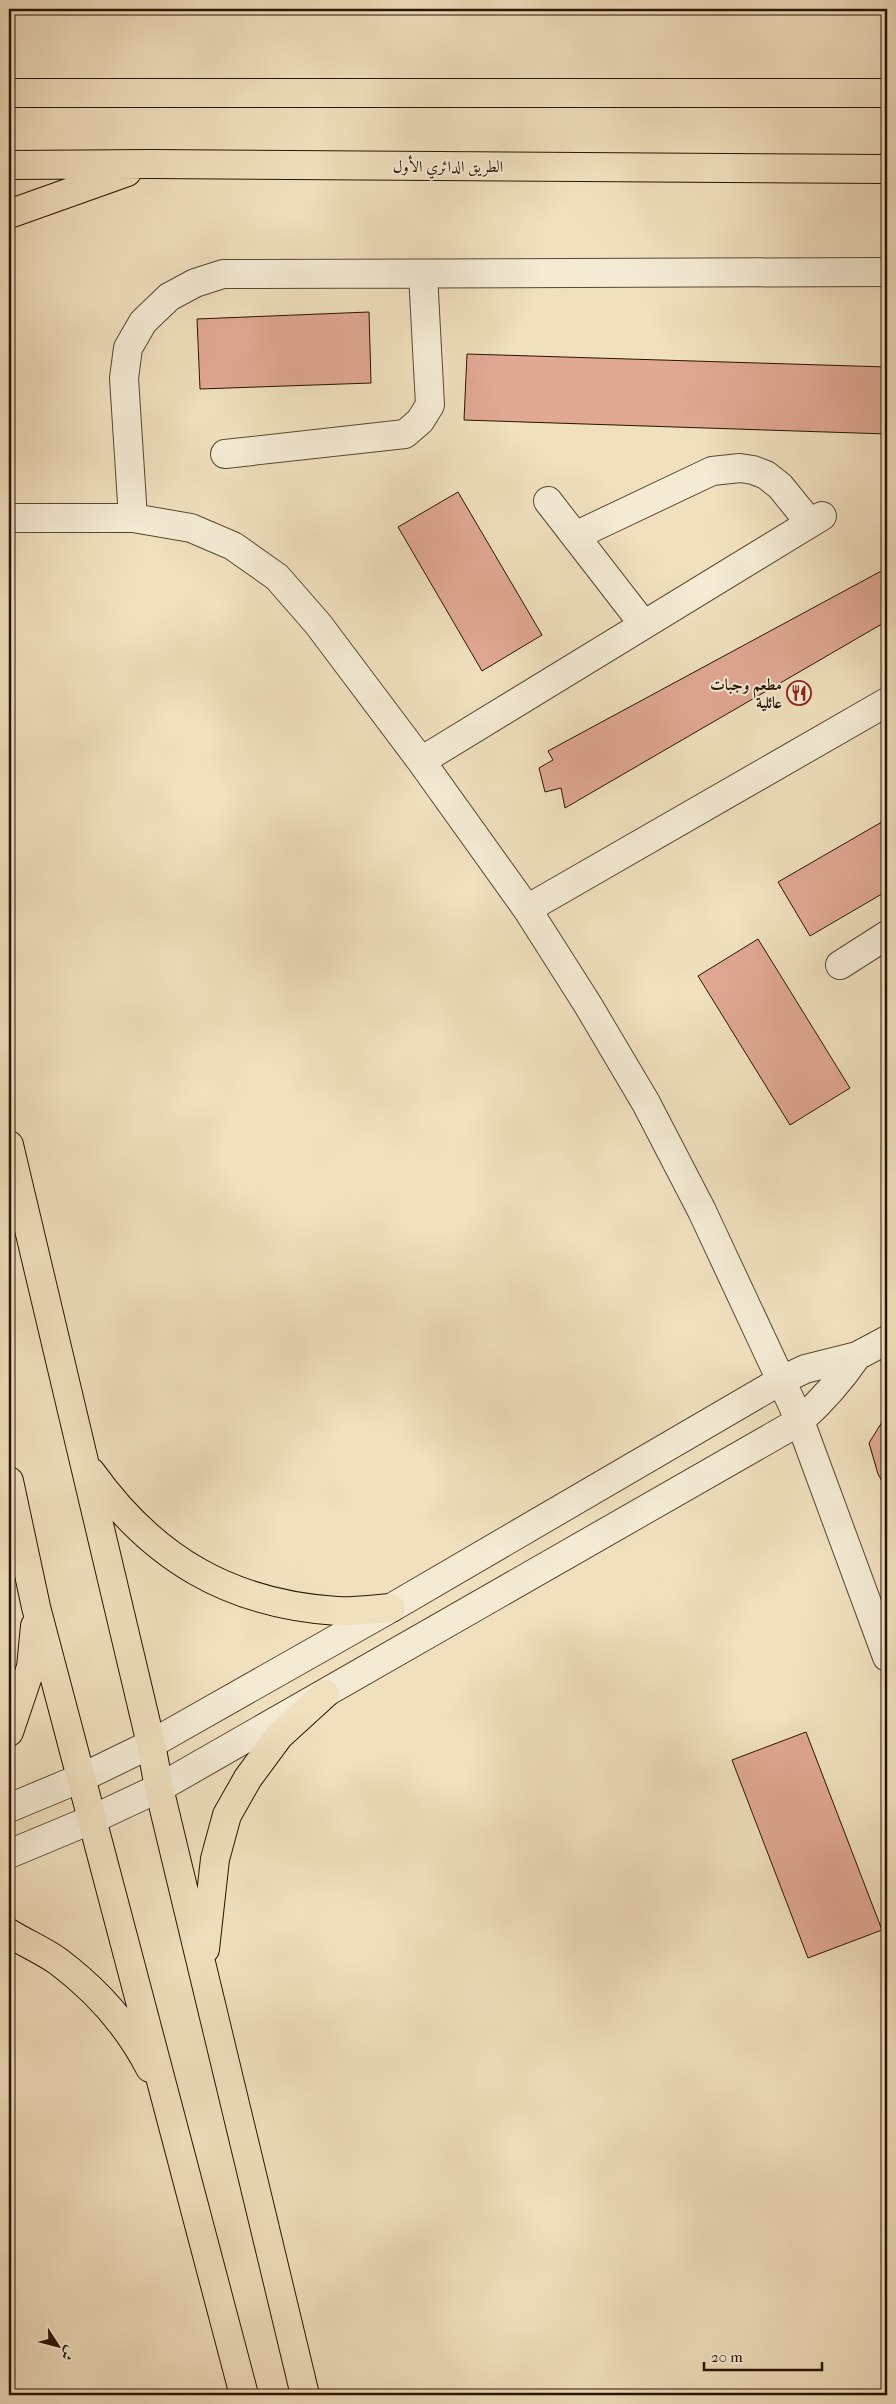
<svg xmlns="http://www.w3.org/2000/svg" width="896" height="2404" viewBox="0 0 896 2404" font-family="'IM FELL French Canon',Amiri,serif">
  <rect width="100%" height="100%" fill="#f0e0be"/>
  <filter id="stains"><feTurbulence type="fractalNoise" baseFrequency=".004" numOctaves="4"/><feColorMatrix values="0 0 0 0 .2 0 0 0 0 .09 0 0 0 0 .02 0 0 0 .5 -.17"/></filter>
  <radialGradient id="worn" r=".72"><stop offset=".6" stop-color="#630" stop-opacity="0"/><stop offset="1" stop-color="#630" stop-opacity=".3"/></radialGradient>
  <!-- building -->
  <path fill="#e1a894" stroke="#271401" d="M369,312L371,383L200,389L197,319Z
    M467,354L887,367V434L464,420Z
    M458,492L542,635L482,671L398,527Z
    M885,569L887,573V621L565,808L561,788L545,792L539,768L553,760L548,751Z
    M887,819V891L810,936L778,882Z
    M758,939L850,1088L790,1125L698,976Z
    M887,1143V1159L881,1147Z
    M887,1414V1490L878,1474L869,1443Z
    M806,1732L882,1930L808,1958L732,1760Z"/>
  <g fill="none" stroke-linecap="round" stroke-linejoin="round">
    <defs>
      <path id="minor" d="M225,454L405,434L420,421L430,405L423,274
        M548,501L644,625
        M15,518H133L191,528L233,546L277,577L318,624L421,761L527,909L588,1005L646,1103L702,1211L800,1421L887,1657
        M133,518L124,378L128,348L143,322L169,297L195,283L223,274L887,272
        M575,536L712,471L740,468L753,470L766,475L780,486L810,523
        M421,761L822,516
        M527,909L887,702
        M840,965L887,935
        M9,1808L81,1778L151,1744L391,1608L780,1381L805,1369L857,1356L887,1340
        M9,1854L93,1819L159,1788L800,1421C822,1401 840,1381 857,1356"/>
      <path id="major" d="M9,93H887
        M9,165L150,164L887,169
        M9,214L127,172
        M9,1145L151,1744L159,1788L305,2395
        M91,1472C153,1559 230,1604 337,1611C355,1612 374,1609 391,1608
        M9,1481L36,1607L244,2395
        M9,1732L31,1667L35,1626
        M9,1933C25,1943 44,1951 59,1962C96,1990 129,2027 150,2068
        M205,1949L215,1859L227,1815L248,1778L279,1736L325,1694"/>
    </defs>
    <!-- minor casing -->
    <use href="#minor" stroke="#594730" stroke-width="30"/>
    <!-- major casing -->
    <use href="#major" stroke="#271401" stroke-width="30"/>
    <!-- minor -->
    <use href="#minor" stroke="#f5ebd5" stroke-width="28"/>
    <!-- major -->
    <use href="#major" stroke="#f0e0be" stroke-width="28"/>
  </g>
  <!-- icons -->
  <defs>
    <symbol id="restaurant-ring" viewBox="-11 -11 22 22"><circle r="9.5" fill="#f5ebd5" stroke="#8f2418" stroke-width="1.5"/><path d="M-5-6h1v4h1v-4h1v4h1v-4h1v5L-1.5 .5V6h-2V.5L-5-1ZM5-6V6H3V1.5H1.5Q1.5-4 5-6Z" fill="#8f2418"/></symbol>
  </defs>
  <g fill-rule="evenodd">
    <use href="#restaurant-ring" x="785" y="679" width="28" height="28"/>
  </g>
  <g text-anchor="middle" stroke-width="4" stroke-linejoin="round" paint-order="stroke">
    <!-- street labels -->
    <g font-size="16" fill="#271401" stroke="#f5ebd5">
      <text x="448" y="172">الطريق الدائري الأول</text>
    </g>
    <!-- poi labels -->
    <g font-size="16" font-weight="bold" fill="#271401" stroke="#f5ebd5" text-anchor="end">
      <text x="782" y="690">مطعم وجبات<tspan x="782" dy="18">عائلية</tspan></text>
    </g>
  </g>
  <!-- margin -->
  <rect width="896" height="2404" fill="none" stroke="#f0e0be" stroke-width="30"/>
  <rect x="10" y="10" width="876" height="2384" fill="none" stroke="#271401" stroke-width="2.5"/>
  <rect x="15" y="15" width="866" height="2374" fill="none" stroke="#271401"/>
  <!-- north arrow -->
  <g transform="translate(58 2346) rotate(126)" stroke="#f5ebd5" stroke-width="4" paint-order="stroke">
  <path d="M0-4L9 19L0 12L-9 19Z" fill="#271401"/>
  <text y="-8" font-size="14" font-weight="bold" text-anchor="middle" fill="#271401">ش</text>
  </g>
  <!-- scale -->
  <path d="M704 2362v8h118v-8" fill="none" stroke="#271401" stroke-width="2.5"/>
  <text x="711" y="2362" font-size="15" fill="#271401" stroke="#f5ebd5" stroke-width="4" paint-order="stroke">20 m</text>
  <rect width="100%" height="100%" filter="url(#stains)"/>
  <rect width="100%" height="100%" fill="url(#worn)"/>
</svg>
